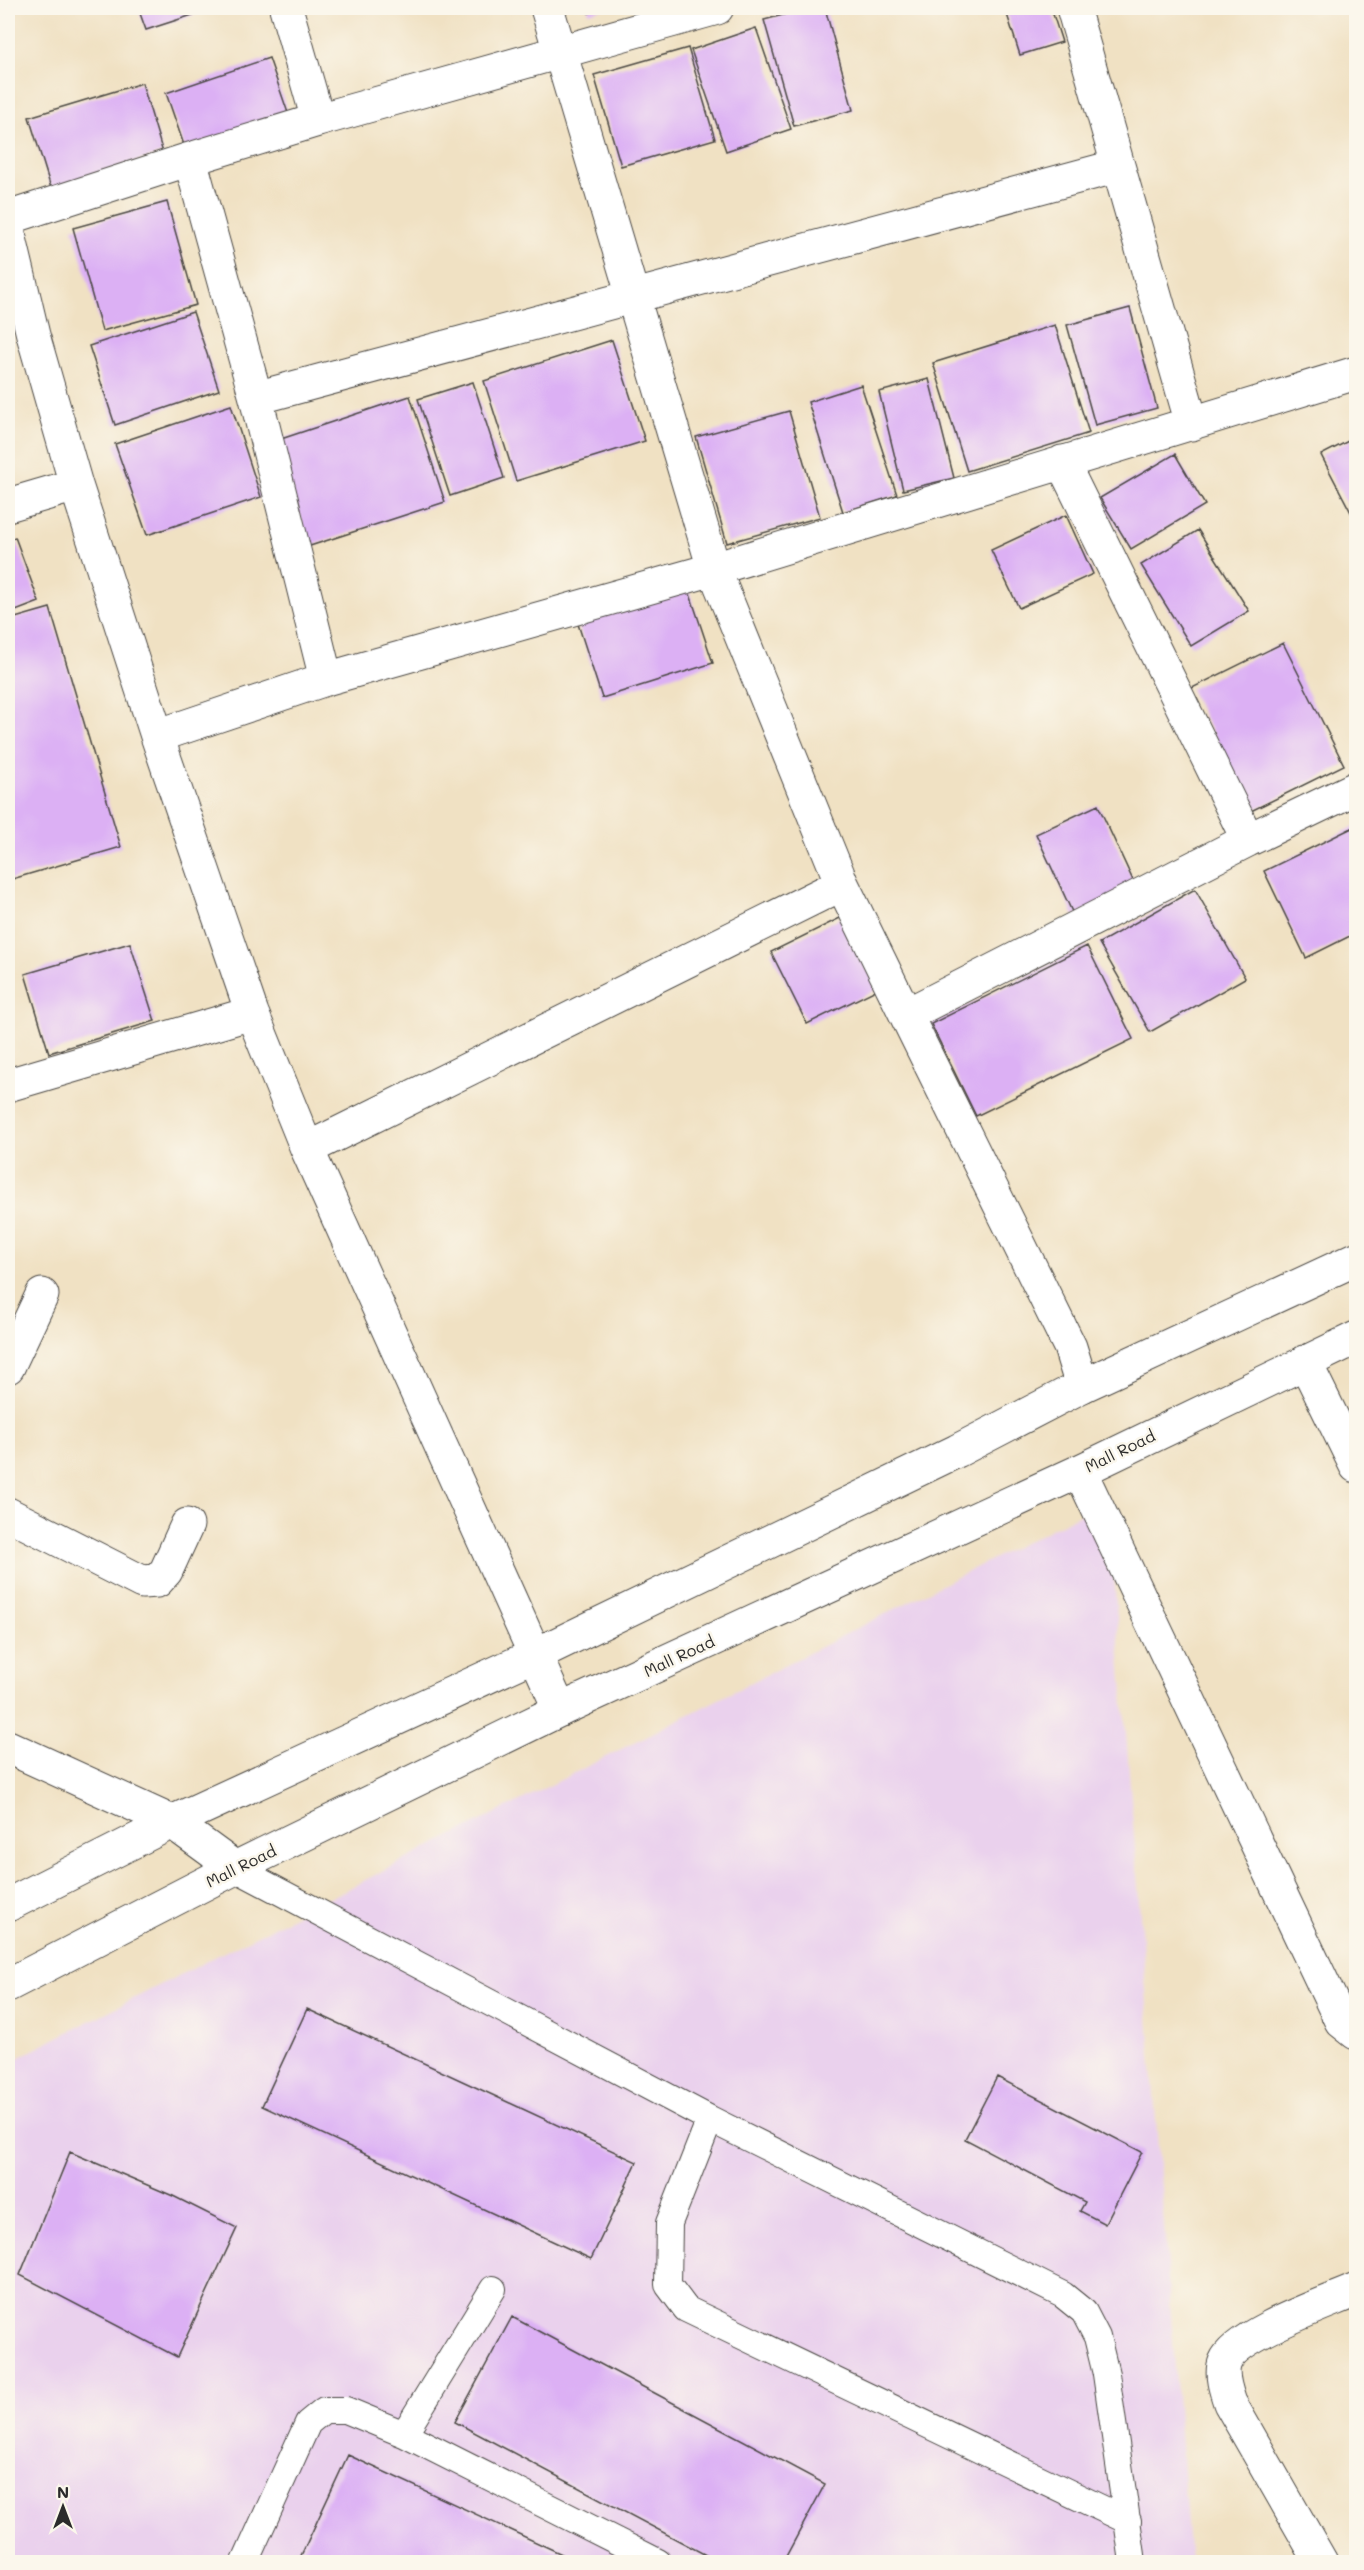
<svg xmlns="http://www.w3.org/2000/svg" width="1364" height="2570" viewBox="0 0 1364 2570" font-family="Mali,sans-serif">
  <rect width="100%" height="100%" fill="#fbf7ec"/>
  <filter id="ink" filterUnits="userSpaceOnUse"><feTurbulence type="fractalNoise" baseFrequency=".0167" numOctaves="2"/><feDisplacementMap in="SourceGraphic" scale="12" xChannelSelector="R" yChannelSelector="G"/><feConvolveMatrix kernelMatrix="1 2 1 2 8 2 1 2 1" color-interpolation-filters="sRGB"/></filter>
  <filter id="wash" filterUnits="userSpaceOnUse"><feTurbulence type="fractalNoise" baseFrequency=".008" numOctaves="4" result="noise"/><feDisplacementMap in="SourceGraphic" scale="24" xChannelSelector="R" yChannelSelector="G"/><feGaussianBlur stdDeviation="1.35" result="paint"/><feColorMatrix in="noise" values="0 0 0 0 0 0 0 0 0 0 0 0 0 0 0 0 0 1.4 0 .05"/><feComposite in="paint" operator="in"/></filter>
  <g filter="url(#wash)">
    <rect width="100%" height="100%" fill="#f0e1c3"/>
    <!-- built -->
    <path fill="#ead1ed" d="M1108,1500L1190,2562H8V2063Z"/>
    <g id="blocks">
      <!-- building -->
      <path fill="#dcb0f4" d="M138,8H214L146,30Z
        M588,8H604L589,13Z
        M809,8H825L853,110L794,126L764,20Z
        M1005,8H1051L1062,42L1020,55Z
        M756,28L791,129L726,151L691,50Z
        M688,48L715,139L621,166L594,75Z
        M269,58L288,113L185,148L166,93Z
        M142,83L163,153L51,188L29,117Z
        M167,202L196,305L102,331L73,228Z
        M1130,308L1157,408L1095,425L1067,325Z
        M193,312L219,390L115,425L89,346Z
        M1055,325L1089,433L967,471L933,363Z
        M612,340L645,441L516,481L484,381Z
        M929,379L954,478L903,490L879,392Z
        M473,382L504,478L450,496L418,399Z
        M861,385L897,495L843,512L808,402Z
        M410,396L445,502L310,546L275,441Z
        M231,405L261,497L147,535L115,444Z
        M789,411L820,517L727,543L696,437Z
        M1356,437V522L1321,455Z
        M1175,454L1205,505L1131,549L1100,498Z
        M1066,515L1093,574L1019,608L991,550Z
        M1198,530L1249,611L1191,646L1141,565Z
        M15,537L39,602L8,614V540Z
        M688,588L713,663L602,698L578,624Z
        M50,608L121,847L9,880L8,620Z
        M1283,643L1344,765L1251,811L1190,689Z
        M1098,805L1136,887L1074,916L1036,834Z
        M1356,826V933L1306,958L1264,871Z
        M1195,889L1245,978L1150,1032L1099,943Z
        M842,917L878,989L807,1024L771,952Z
        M130,943L155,1021L49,1053L25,974Z
        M1087,946L1133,1039L976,1116L931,1024Z
        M307,2009L637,2162L591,2259L262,2106Z
        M997,2077L1142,2152L1105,2224L1080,2211L1085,2202L965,2139Z
        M70,2152L173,2196L237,2228L177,2357L20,2275Z
        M512,2317L825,2484L783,2562H719L455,2422Z
        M348,2455L579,2562H298Z"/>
    </g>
  </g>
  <g filter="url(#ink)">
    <use href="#blocks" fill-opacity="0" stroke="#494642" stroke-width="1.5"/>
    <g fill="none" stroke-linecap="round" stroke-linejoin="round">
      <defs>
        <path id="service" d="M235,1868L710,2119L1063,2295L1084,2312L1097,2337L1106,2374L1133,2562
          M710,2119L669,2223L668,2285L686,2309L1128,2521
          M404,2434L493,2289
          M245,2562L308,2423L324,2410H346L404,2434L658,2562"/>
        <path id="minor" d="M547,8L714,569L842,884L906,1015L1248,840L1356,788
          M1073,8L1192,424
          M318,120L717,8
          M190,159L318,120L286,8
          M8,218L190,159L256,398L326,679L157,736
          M8,230L33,335L76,485L157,736L252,1013L307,1149L560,1710
          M256,398L1118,166
          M1062,462L1248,840
          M8,505L76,485
          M326,679L714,569L1356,373
          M906,1015L1070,1347L1082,1386
          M8,1085L252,1013
          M307,1149L842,884
          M1305,1362L1356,1466
          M8,1367L42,1295
          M1080,1471L1341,2021L1356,2033
          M8,1514L142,1582L157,1581L166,1571L187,1525
          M8,1747L172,1822L235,1868
          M1321,2562L1230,2403C1226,2391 1220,2374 1225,2362C1236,2334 1327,2303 1356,2290"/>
        <path id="tertiary" d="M8,1905L172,1822L537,1654L957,1451L1082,1386L1356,1259
          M8,1985L235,1868L560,1710L1080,1471L1356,1338"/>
      </defs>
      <!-- service casing -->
      <use href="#service" stroke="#494642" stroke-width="28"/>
      <!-- minor casing -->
      <use href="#minor" stroke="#494642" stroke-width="35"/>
      <!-- tertiary casing -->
      <use href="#tertiary" stroke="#494642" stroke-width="35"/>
      <!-- service -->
      <use href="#service" stroke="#fff" stroke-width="26"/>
      <!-- minor -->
      <use href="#minor" stroke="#fff" stroke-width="33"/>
      <!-- tertiary -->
      <use href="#tertiary" stroke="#fff" stroke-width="33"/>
    </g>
  </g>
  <g text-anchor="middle" stroke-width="5" stroke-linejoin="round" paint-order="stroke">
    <!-- street labels -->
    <g font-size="16" fill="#2b2b2b" stroke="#fbf7ec">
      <text transform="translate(1120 1451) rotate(-26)" y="6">Mall Road</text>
      <text transform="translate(679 1656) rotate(-25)" y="6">Mall Road</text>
      <text transform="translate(241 1866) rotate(-26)" y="6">Mall Road</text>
    </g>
  </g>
  <!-- margin -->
  <rect width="1364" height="2570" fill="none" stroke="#fbf7ec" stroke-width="30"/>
  <!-- north arrow -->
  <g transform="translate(63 2507)" stroke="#fbf7ec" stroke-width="4.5" paint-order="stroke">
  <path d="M0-4.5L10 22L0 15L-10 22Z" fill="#2b2b2b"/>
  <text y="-9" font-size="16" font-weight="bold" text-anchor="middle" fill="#2b2b2b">N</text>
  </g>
</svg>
